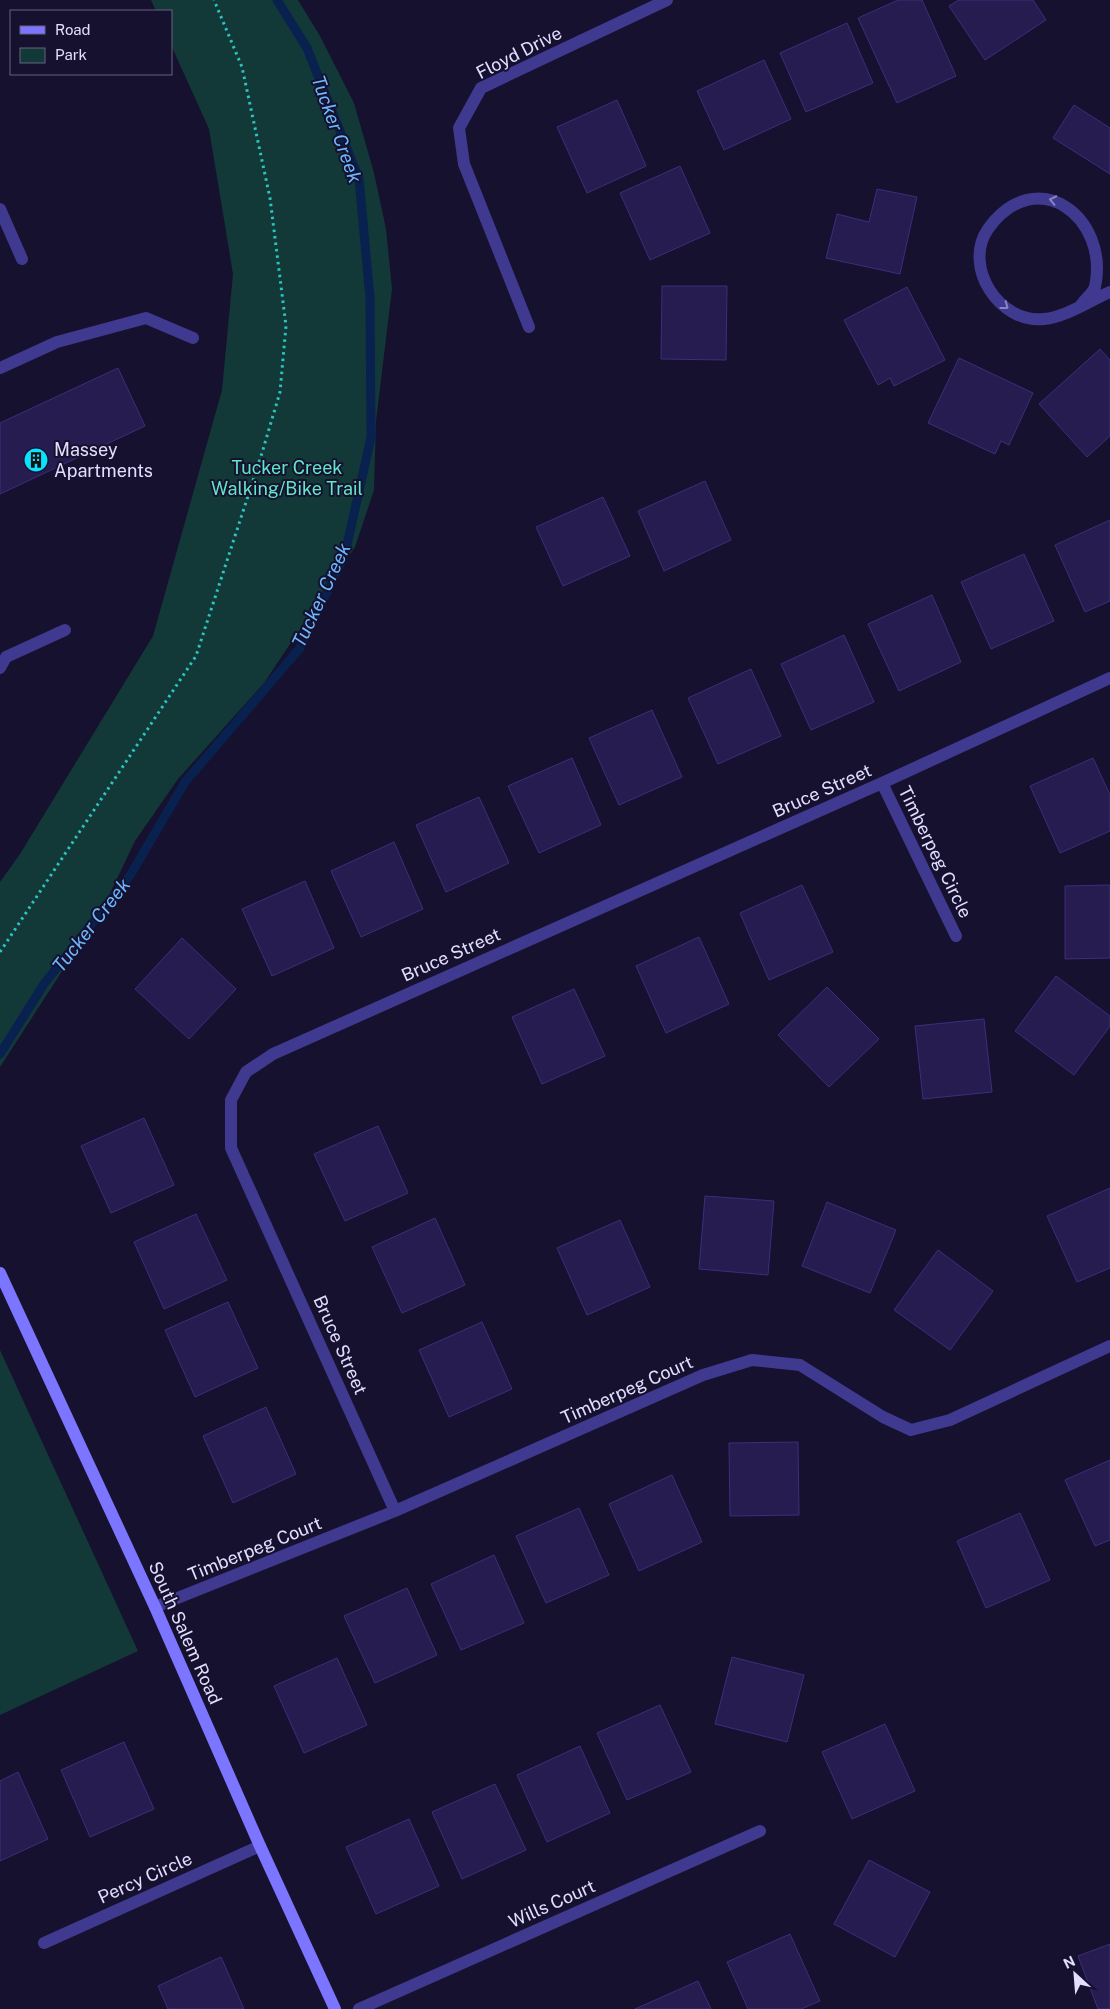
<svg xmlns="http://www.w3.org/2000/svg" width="1110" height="2009" viewBox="0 0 1110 2009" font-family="'Public Sans',sans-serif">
  <rect width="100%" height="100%" fill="#16112e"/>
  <!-- green -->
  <path fill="#133838" d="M151,0H298L320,36L354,103L374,173L386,229L392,289L376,421L374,490L355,547L264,683L178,779L135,841L103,908L0,1067V882L20,854L153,636L222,390L233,274L209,129L171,45V11H156Z
    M0,1350L138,1651L0,1715Z"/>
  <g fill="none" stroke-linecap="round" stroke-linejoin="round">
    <!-- stream -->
    <path stroke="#09214f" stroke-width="9" d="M0,1054L44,984L131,874L185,782L300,648L345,554L371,437L370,298L359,179L307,48L277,0"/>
  </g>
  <!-- building -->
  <path fill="#271c50" stroke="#3e2d7d" d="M898,0H922L956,76L897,103L858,18Z
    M959,0H1033L1046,20L985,60L949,6Z
    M847,23L873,83L806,112L780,53Z
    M764,60L791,119L724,150L697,91Z
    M617,100L646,166L587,193L557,127Z
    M1074,105L1110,128V174L1053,138Z
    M680,166L710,233L650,260L620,193Z
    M877,189L917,197L900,274L826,258L837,214L869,222Z
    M662,286H727L726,360L661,359Z
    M907,287L945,360L894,386L890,378L878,385L844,320Z
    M1100,349L1110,360V436L1087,457L1039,404Z
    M959,358L1033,393L1009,445L1001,441L995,454L928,423Z
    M118,368L145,426L0,494V423Z
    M705,481L731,540L664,571L638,511Z
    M603,497L630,556L563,586L536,527Z
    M1110,520V601L1085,612L1055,545Z
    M1024,554L1054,621L991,649L961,582Z
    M932,595L961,662L899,691L868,624Z
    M844,635L874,702L811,730L781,664Z
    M751,669L781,736L718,764L688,698Z
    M652,710L682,777L619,805L589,738Z
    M572,758L601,825L539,853L508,786Z
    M1093,758L1110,795V831L1060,853L1030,786Z
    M479,797L509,863L446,892L416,825Z
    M394,842L423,909L361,937L331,871Z
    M305,881L334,948L272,976L242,909Z
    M802,885L833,952L769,980L740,913Z
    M1110,885V958L1065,959V886Z
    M699,937L729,1004L666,1033L636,966Z
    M182,938L236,989L189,1039L135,989Z
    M1056,976L1110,1016V1026L1074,1075L1015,1031Z
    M827,987L879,1039L829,1087L778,1035Z
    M574,989L605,1056L542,1084L512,1017Z
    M984,1019L992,1092L923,1099L915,1026Z
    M144,1118L174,1185L111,1213L81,1146Z
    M378,1126L408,1193L345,1221L314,1154Z
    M1110,1188V1268L1077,1282L1047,1216Z
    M705,1196L774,1201L768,1275L699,1269Z
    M827,1202L896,1230L870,1293L802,1266Z
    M196,1214L227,1280L164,1309L134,1242Z
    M435,1218L465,1285L402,1313L372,1247Z
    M620,1220L650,1287L587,1315L557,1248Z
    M938,1250L993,1291L950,1350L894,1310Z
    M228,1302L258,1368L195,1397L165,1330Z
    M482,1322L512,1389L449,1417L419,1350Z
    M266,1407L296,1474L233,1503L203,1436Z
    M798,1442L799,1515L730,1516L729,1443Z
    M1110,1460V1540L1095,1546L1065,1480Z
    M672,1475L702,1542L639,1571L609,1504Z
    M579,1508L609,1575L546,1603L516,1536Z
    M1020,1513L1050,1580L986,1608L957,1541Z
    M494,1555L524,1623L461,1650L431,1584Z
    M407,1588L437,1655L375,1683L344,1616Z
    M732,1657L804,1675L787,1742L715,1724Z
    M337,1658L367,1725L304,1753L274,1686Z
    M660,1705L691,1772L627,1800L597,1733Z
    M885,1724L915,1791L852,1819L822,1752Z
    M124,1742L154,1809L90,1837L61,1770Z
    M580,1746L610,1813L547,1842L517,1775Z
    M18,1772L48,1839L0,1861V1781Z
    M495,1784L526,1850L462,1879L432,1812Z
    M409,1819L439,1886L376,1914L346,1847Z
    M869,1860L930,1892L895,1957L834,1924Z
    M790,1934L820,2001L801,2009H748L727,1962Z
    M1110,1944V2009H1098L1078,1956Z
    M221,1957L244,2009H168L158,1986Z
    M698,1981L711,2009H635Z"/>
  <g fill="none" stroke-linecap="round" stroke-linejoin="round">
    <!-- path -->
    <path stroke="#2bc5bf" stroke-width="3" stroke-dasharray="2.5 4" stroke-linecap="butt" d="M0,952L196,656L262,453L280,392L286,326L270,198L242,67L214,0"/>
    <!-- lane -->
    <path stroke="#3f3a8f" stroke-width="12" d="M0,209L22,259
      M0,368L57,342L146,318L193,338
      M0,668L6,657L65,630"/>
    <!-- street -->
    <path stroke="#3f3a8f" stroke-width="12" d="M1081,305C1085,299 1092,294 1095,287C1110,217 1036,162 988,229C962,267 1000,324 1044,319C1066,317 1089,301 1110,292
      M529,327L464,164L459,128L481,88L667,0
      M882,783L956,936
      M395,1511L231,1148V1100L246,1072L273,1054L882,783L1110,678
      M155,1607L395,1511L703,1375L752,1360L800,1365L883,1417L911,1430L950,1420L1110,1346
      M44,1943L260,1846
      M359,2009L760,1831"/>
    <!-- secondary -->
    <path stroke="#7b75ff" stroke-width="12" d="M0,1273L155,1607L260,1846L335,2009"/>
  </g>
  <!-- one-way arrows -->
  <defs><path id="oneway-chevron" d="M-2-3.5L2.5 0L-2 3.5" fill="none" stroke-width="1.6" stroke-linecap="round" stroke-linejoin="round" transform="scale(1.25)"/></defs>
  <g stroke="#8884c1">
    <use href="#oneway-chevron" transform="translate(1053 200) rotate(-168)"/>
    <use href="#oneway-chevron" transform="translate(1005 306) rotate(37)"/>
  </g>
  <!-- icons -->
  <defs>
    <symbol id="building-disc" viewBox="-11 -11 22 22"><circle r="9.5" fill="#0ae2ff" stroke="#16112e"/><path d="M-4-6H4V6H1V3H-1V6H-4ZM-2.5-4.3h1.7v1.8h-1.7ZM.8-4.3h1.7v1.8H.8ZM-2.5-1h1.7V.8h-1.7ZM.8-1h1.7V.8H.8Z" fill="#111"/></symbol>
  </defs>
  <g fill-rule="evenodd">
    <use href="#building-disc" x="22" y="446" width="28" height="28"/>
  </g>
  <g text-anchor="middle" stroke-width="4" stroke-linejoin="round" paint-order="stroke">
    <!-- street labels -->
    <g font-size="18" fill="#e2deff" stroke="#16112e">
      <text transform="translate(519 53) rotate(-27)" y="6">Floyd Drive</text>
      <text transform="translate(822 791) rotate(-24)" y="6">Bruce Street</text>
      <text transform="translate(935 852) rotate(64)" y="6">Timberpeg Circle</text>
      <text transform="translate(451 955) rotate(-24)" y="6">Bruce Street</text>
      <text transform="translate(340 1345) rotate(66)" y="6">Bruce Street</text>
      <text transform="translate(627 1390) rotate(-24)" y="6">Timberpeg Court</text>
      <text transform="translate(255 1549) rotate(-22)" y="6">Timberpeg Court</text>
      <text transform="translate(185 1633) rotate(66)" y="6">South Salem Road</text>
      <text transform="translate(145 1878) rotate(-24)" y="6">Percy Circle</text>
      <text transform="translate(552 1904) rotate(-24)" y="6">Wills Court</text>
    </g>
    <!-- poi labels -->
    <g font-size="18" fill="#e2deff" stroke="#16112e" text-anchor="start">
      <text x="54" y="456">Massey<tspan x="54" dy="21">Apartments</tspan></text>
    </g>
    <!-- park labels -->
    <g font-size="18" fill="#62e6c8" stroke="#16112e">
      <text x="287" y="474">Tucker Creek<tspan x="287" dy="21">Walking/Bike Trail</tspan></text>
    </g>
    <!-- water labels -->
    <g font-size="19" font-style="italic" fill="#6cb8ff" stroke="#16112e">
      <text transform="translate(337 129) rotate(70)" y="7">Tucker Creek</text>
      <text transform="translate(321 595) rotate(-65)" y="7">Tucker Creek</text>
      <text transform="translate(91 925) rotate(-52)" y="7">Tucker Creek</text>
    </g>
  </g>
  <!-- legend -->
  <rect x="10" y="10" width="162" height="65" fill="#16112e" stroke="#686382"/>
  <rect x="20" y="26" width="25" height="8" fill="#7b75ff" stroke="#686382"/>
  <text x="55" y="35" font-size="15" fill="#e2deff">Road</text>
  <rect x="20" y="48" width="25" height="15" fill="#133838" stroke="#686382"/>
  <text x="55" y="60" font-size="15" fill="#e2deff">Park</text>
  <!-- north arrow -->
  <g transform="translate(1075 1974) rotate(334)" stroke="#16112e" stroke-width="4" paint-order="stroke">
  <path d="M0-4L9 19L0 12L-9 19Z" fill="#e2deff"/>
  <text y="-8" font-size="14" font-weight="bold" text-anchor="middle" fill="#e2deff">N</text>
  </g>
</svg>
